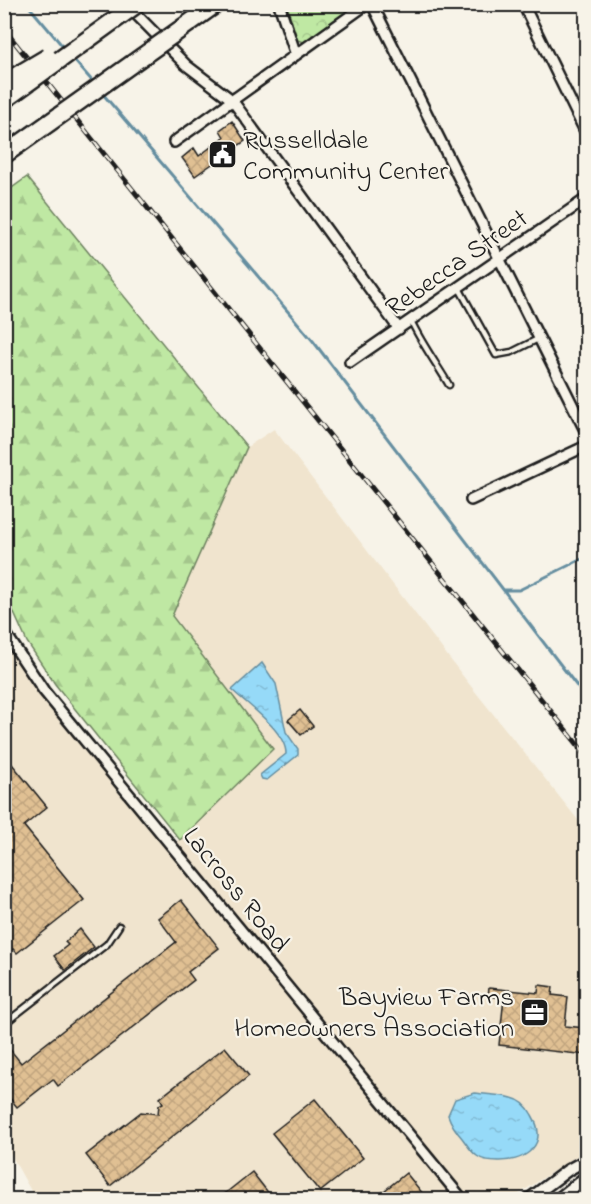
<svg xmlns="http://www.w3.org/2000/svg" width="591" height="1204" viewBox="0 0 591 1204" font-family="'Indie Flower',sans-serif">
  <defs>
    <pattern id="forest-firs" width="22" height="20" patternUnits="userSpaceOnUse" patternTransform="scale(1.5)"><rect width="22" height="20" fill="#bfe8a3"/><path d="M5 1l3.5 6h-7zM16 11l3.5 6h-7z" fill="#a4c68c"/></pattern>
    <pattern id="park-crowns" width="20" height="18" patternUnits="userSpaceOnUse" patternTransform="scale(1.5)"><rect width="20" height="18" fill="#bfe8a3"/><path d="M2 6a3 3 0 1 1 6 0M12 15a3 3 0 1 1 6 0" fill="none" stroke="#a4c68c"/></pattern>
    <pattern id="water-ripples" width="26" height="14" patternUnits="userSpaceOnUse" patternTransform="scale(1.5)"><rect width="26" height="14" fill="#96daf8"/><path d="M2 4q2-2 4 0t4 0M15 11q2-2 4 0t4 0" fill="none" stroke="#81bad4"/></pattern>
    <pattern id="building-cross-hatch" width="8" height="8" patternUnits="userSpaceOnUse" patternTransform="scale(1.5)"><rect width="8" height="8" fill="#e0c093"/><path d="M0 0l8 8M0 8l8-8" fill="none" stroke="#c0a47e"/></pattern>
  </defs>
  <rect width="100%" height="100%" fill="#f7f3e8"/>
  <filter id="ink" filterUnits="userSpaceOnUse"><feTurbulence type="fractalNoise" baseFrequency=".0167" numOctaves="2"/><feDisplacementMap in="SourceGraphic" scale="12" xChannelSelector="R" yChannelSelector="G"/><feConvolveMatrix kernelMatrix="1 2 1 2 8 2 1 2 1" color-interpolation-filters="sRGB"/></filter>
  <g filter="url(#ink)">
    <!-- built -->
    <path fill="#f0e4ce" d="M274,429L466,680L586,830V1150L511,1199L36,1200L5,1144V631L44,691L172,846L273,749L172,616L247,447Z"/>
    <!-- forest -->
    <path fill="url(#forest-firs)" stroke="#6e8260" stroke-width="1.5" d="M27,177L247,447L172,616L273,749L180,840L55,684L27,642L5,593V193Z"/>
    <!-- park -->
    <path fill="url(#park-crowns)" stroke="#6e8260" stroke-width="1.5" d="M287,5V4L358,5L304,42L297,40Z"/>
    <!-- water -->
    <path fill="url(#water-ripples)" stroke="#658ea0" stroke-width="1.5" d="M262,663L276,684L286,732L298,749V755L267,780L262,779L260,775L286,754C286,731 248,705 232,690Z
      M475,1093C487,1095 501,1094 512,1098C521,1100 528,1107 532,1115C549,1144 527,1161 499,1161C492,1161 482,1160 477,1156C471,1152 466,1143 462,1138C455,1130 451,1124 448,1115L455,1099Z"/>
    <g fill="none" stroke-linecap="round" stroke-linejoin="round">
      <!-- stream -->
      <path stroke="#658ea0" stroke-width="3" d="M27,4L65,49
        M73,59L94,83
        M102,93L313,341L586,698
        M504,590H519L586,557"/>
    </g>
    <!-- building -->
    <path fill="url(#building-cross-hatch)" stroke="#1c1c1c" stroke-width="1.5" d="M232,121L245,141L195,176L182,158L194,148L199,156L224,137L220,130Z
      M300,710L313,726L301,735L288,720Z
      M12,764L47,807L24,826L84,900L17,953L13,949L4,955V770Z
      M181,900L219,948L188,972L194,980L58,1086L53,1079L17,1107L4,1091V1042L21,1063L176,942L158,918Z
      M80,929L94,947L65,970L54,956L68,945L65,942Z
      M539,985L553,987L552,995L568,997L565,1026L586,1028V1055L499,1045L504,998L488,996L489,988L538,993Z
      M225,1047L249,1076L110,1186L86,1155L141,1112L158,1114L159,1105L163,1103L160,1098Z
      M315,1099L363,1158L320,1192L272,1133Z
      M252,1172L274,1200H217Z
      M406,1173L428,1200H373Z"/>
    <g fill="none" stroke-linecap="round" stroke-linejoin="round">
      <defs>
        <path id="service" d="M459,288L496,355L512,352L540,338
          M411,321C422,344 436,363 449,385
          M4,1024L107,944L119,926"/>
        <path id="minor" d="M279,4L296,55
          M372,4L586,432
          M523,4L586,133
          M128,6L186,65L232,100L399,329
          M174,142L367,4
          M350,362L586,199
          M471,500L586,446
          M4,631L44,691L463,1200"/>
        <path id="tertiary" d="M528,1200L568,1170L586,1160
          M557,1200L586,1177"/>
      </defs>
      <!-- service casing -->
      <use href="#service" stroke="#1c1c1c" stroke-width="9"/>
      <!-- minor casing -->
      <use href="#minor" stroke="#1c1c1c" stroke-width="14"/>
      <!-- tertiary casing -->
      <use href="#tertiary" stroke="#1c1c1c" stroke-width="15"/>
      <!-- service -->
      <use href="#service" stroke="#f7f3e8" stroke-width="4.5"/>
      <!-- minor -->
      <use href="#minor" stroke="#f7f3e8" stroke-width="9"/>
      <!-- tertiary -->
      <use href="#tertiary" stroke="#f7f3e8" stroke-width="10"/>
      <defs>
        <path id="rail" d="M4,29L586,755"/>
      </defs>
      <!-- rail casing -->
      <use href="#rail" stroke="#1c1c1c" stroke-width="5"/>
      <!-- rail -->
      <use href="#rail" stroke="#f7f3e8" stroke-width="3" stroke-dasharray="9" stroke-linecap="butt"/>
      <defs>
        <path id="motorway-bridge" d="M4,83L48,57
          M4,100L137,4
          M4,155L216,4"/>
      </defs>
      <!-- motorway-bridge casing -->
      <use href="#motorway-bridge" stroke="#1c1c1c" stroke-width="21" stroke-linecap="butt"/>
      <!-- motorway-bridge -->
      <use href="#motorway-bridge" stroke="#f7f3e8" stroke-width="16"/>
    </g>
  </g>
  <!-- icons -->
  <defs>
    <symbol id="civic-square" viewBox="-11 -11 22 22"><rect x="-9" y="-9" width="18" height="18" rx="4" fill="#1c1c1c" stroke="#f7f3e8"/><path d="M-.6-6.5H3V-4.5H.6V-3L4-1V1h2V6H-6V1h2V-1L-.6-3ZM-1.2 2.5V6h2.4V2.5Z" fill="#fff"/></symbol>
    <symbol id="office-square" viewBox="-11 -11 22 22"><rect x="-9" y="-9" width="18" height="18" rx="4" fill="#1c1c1c" stroke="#f7f3e8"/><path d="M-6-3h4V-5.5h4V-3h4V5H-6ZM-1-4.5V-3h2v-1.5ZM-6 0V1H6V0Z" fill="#fff"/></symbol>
  </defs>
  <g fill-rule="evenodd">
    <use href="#civic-square" x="206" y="138" width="33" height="33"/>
    <use href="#office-square" x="518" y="996" width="33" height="33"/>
  </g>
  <g text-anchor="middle" stroke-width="4.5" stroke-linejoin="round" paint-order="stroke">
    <!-- poi labels -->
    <g font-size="27" fill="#1c1c1c" stroke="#f7f3e8" text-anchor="start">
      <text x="243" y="148">Russelldale<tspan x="243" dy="31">Community Center</tspan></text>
      <text x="514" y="1005" text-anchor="end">Bayview Farms<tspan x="514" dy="31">Homeowners Association</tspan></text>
    </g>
    <!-- street labels -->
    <g font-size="27" fill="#1c1c1c" stroke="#f7f3e8">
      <text transform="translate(456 262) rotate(-35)" y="9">Rebecca Street</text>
      <text transform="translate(237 889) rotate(51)" y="9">Lacross Road</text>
    </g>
  </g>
  <!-- margin -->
  <rect width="591" height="1204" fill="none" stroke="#f7f3e8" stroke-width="24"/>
  <rect x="12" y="12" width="567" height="1180" fill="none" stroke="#1c1c1c" stroke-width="2" filter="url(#ink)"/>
</svg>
